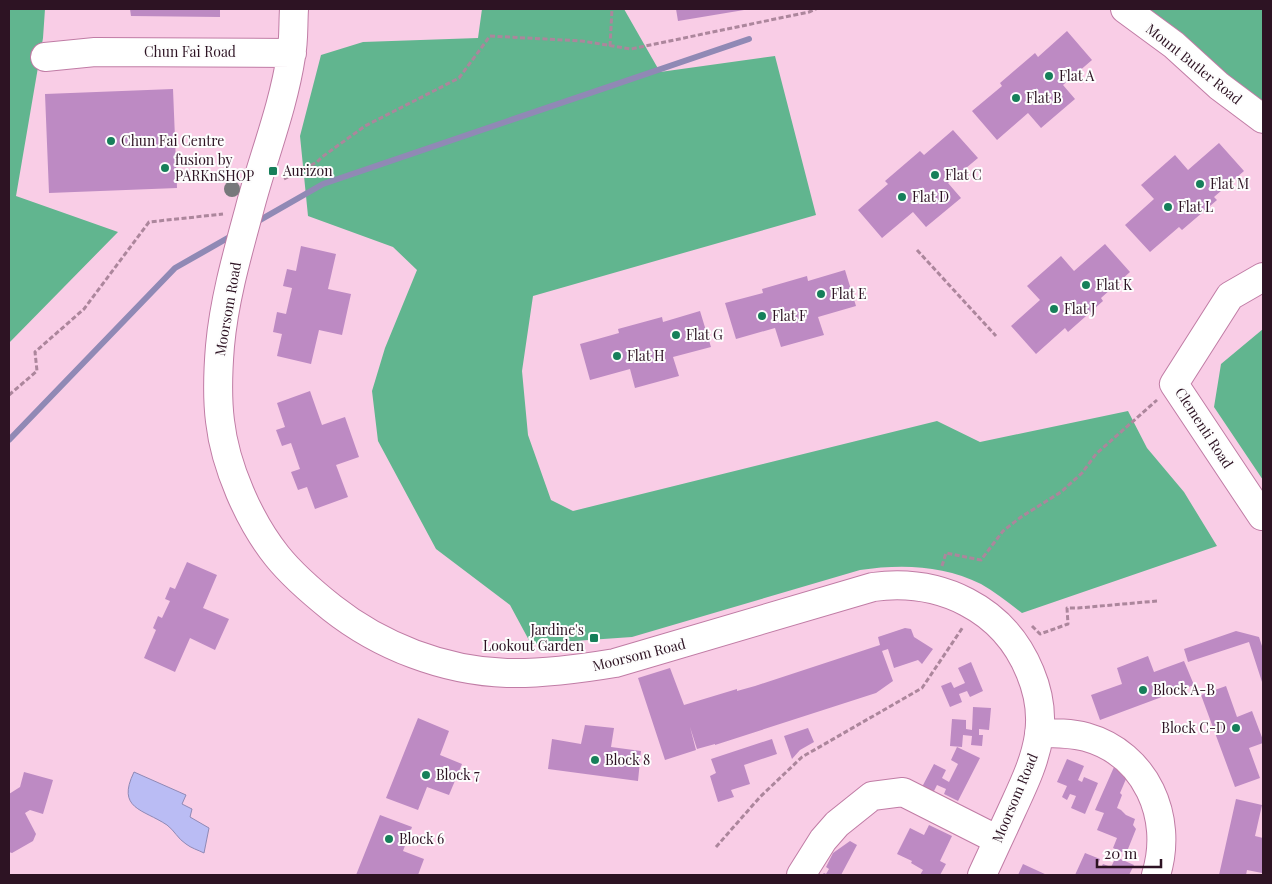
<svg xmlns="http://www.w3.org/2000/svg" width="1272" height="884" viewBox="0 0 1272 884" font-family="'Playfair Display',serif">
  <rect width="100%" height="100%" fill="#f9cde6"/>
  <!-- forest -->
  <path fill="#61b58f" d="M9,9H45L43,38L16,196L118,232L9,343Z
    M482,9H624L660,72L775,56L816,215L533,296L522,371L528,435L551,500L573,511L937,421L980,442L1128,411L1147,448L1184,492L1217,546L1022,613C1009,603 995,592 981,584C943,565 901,564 860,570L632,637L531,644L510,605L436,549L378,441L372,391L385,348L417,270L393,247L308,216L300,136L321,55L363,42L478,38Z
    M1140,9H1263V107Z
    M1263,329V480L1214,407L1221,364Z"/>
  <!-- water -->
  <path fill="#babcf4" stroke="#9089b5" d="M134,772L186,795L182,804L192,809L190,817L209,828L204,853C198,850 191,848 186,844C178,839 174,830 167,825C143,809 116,809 134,772Z"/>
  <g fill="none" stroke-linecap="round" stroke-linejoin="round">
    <!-- stream -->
    <path stroke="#9089b5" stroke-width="6" d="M255,223L323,184L749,39
      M9,440L175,268L233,235"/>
  </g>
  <!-- building -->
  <path fill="#bd8ac3" d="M130,9H220V17L131,16Z
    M676,9H744V10L678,21Z
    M1067,31L1092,60L1063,85L1075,99L1041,128L1028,113L997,140L972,111L1002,86L1000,83L1035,53L1038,57Z
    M173,89L177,188L49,193L45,94Z
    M953,130L978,158L948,183L961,198L926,227L913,212L882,238L858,210L888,184L885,181L920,151L924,155Z
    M1219,143L1244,171L1214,197L1217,200L1182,230L1179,227L1150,252L1125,225L1154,199L1141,185L1175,155L1188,170Z
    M1105,244L1130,272L1101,298L1103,301L1068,332L1065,328L1036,354L1011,326L1040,300L1027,286L1061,256L1074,271Z
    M301,246L336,254L328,289L351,294L342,335L319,330L311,364L277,356L282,334L273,332L277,312L286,314L292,288L283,286L287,269L296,271Z
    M845,270L856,306L818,317L824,335L781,347L775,328L736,339L725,303L763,293L762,289L807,276L808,281Z
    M700,311L711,347L673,357L679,376L635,388L630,369L590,380L580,344L619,333L618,329L662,317L663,322Z
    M310,391L322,425L345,417L359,457L336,465L348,497L315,509L307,487L298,490L291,472L300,469L291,443L282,446L276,430L285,427L277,403Z
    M187,562L217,575L203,608L229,619L215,650L190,638L175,672L144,658L156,630L153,628L158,616L162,618L170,601L165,599L170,587L175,589Z
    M905,628L911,629L914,637L933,649L922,664L918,660L894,668L888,649L882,651L893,681L876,693L715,745V744L697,749L690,727L696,750L665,760L638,678L670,668L684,705L737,689V691L755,686L880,645L878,637Z
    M1236,631L1259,637L1263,649V685L1249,642L1188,662L1184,649Z
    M1148,656L1154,672L1184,661L1194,685L1100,720L1091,695L1122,684L1117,668Z
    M971,662L983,691L970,697L967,691L959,694L962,702L950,707L941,686L951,682L954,688L965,683L958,668Z
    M1226,686L1237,717L1252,711L1263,740V743L1249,748L1260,778L1235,787L1201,695Z
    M973,707L991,708L989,730L979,729V735H983L982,746L971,745L972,736L963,735L962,747L950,746L952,719L966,720V729L972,730Z
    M418,718L449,731L440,755L462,764L449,795L427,787L418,810L386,798Z
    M585,725L614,728L611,747L641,751L638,781L548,769L552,739L581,744Z
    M808,728L814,742L800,750L792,759L784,736Z
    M772,739L777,754L744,765L750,784L731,790L734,797L718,802L710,776L716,773L711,759Z
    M957,747L980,758L958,801L944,794L946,789L937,785L933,793L922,787L934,764L946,770L942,778L949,782L958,764L951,760Z
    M1067,759L1084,766L1078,780L1082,782L1084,777L1098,783L1085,814L1071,808L1076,796L1070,794L1067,800L1062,797L1067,786L1057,782Z
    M1114,767L1126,779L1120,793L1122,795L1117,808L1121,810L1126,815L1135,819L1133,825L1136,829L1126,854L1113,848L1117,838L1097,830L1104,813L1095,810Z
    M24,772L53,780L43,814L30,810L25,813L36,834L33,841L12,853L9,852V794L20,787Z
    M1236,799L1262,805L1255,836L1263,838L1262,873L1247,870L1246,875H1219Z
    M380,815L412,827L403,851L424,859L418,875H356Z
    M929,825L952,836L940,861L946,864L940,875H920L923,870L911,863L912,861L897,854L910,828L924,835Z
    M850,841L857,845L841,875H822L824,873L826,874L829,869L826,867L833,853Z
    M1085,853L1100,859L1097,866L1101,868L1103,864L1111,867L1116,857L1134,865L1129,875H1075Z
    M1023,864L1047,875H1018Z"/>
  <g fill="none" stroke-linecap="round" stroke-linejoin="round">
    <defs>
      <path id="minor" d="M294,9C293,24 294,41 291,56C283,109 262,160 249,211C237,255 224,301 220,346C218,370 217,397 220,421C225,466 249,521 277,556C293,576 312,592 332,608C380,646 444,671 507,673C543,674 579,669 615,663L873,587C940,578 1004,608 1030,672C1038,691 1042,714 1039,735C1035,762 1023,786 1012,810C1002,832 992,853 982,875
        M1125,9L1174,45L1219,86L1263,119
        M45,57L95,52L292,53
        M1262,516L1174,384L1230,296L1263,277
        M1039,733C1055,733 1071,733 1086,737C1146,754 1174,817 1156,875
        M801,875L823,840L837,824L872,796L903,792L998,840"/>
    </defs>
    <!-- minor casing -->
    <use href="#minor" stroke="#c07ca5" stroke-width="30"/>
    <!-- path -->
    <path stroke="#ac869c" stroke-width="3" stroke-dasharray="5 2.5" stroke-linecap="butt" d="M610,46L612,9
      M284,179L317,162L322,157L365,126L459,78L490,36L582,41L631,49L809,12L816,9
      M917,250L996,336
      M9,395L37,371L35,352L84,309L149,222L223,214
      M942,566L946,553L981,560L1003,531L1021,517L1061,492L1082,473L1096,454L1157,400
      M1032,626L1040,634L1068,624L1067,608H1078L1157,601
      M716,847L760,797L802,757L922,688L963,627"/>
    <!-- minor -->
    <use href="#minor" stroke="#fff" stroke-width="28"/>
  </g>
  <!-- trees -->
  <circle fill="#77787b" cx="232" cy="189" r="8"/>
  <!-- markers -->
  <g fill="#167f5a" stroke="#fdfdfd" stroke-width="2">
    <circle cx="1049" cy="76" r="5"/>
    <circle cx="1016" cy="98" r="5"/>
    <circle cx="111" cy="141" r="5"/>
    <circle cx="165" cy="168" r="5"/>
    <rect x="268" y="166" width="10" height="10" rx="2.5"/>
    <circle cx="935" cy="175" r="5"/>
    <circle cx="1200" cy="184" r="5"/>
    <circle cx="902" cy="197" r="5"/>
    <circle cx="1168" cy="207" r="5"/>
    <circle cx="1086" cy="285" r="5"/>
    <circle cx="821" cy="294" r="5"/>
    <circle cx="1054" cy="309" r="5"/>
    <circle cx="762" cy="316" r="5"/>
    <circle cx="676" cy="335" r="5"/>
    <circle cx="617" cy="356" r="5"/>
    <rect x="589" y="633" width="10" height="10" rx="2.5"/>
    <circle cx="1143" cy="690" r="5"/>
    <circle cx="1236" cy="728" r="5"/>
    <circle cx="595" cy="760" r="5"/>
    <circle cx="426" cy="775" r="5"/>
    <circle cx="389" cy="839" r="5"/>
  </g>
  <g text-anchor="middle" stroke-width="4" stroke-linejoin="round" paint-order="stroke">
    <!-- street labels -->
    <g font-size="14" fill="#2d1323" stroke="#fdfdfd">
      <text x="190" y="57">Chun Fai Road</text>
      <text transform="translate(1194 64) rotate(39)" y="5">Mount Butler Road</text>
      <text transform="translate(228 309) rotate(-80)" y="5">Moorsom Road</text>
      <text transform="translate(1204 428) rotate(57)" y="5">Clementi Road</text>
      <text transform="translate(639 655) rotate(-14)" y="5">Moorsom Road</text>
      <text transform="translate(1015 798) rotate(-67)" y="5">Moorsom Road</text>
    </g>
    <!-- poi labels -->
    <g font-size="14" fill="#2d1323" stroke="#fdfdfd" text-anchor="start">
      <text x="1059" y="81">Flat A</text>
      <text x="1026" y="103">Flat B</text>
      <text x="121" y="146">Chun Fai Centre</text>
      <text x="175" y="165">fusion by<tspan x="175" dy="16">PARKnSHOP</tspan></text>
      <text x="283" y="176">Aurizon</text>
      <text x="945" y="180">Flat C</text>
      <text x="1210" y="189">Flat M</text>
      <text x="912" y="202">Flat D</text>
      <text x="1178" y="212">Flat L</text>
      <text x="1096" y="290">Flat K</text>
      <text x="831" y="299">Flat E</text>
      <text x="1064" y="314">Flat J</text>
      <text x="772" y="321">Flat F</text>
      <text x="686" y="340">Flat G</text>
      <text x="627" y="361">Flat H</text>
      <text x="584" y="635" text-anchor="end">Jardine's<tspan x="584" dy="16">Lookout Garden</tspan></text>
      <text x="1153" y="695">Block A-B</text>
      <text x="1226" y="733" text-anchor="end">Block C-D</text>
      <text x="605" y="765">Block 8</text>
      <text x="436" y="780">Block 7</text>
      <text x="399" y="844">Block 6</text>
    </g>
  </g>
  <!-- border -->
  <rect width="1272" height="884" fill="none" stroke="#2d1323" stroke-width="20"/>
  <!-- scale -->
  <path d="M1097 859v8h64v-8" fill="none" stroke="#2d1323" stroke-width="2.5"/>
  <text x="1104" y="859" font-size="15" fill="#2d1323" stroke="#fdfdfd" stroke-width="4" paint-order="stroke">20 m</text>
</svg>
